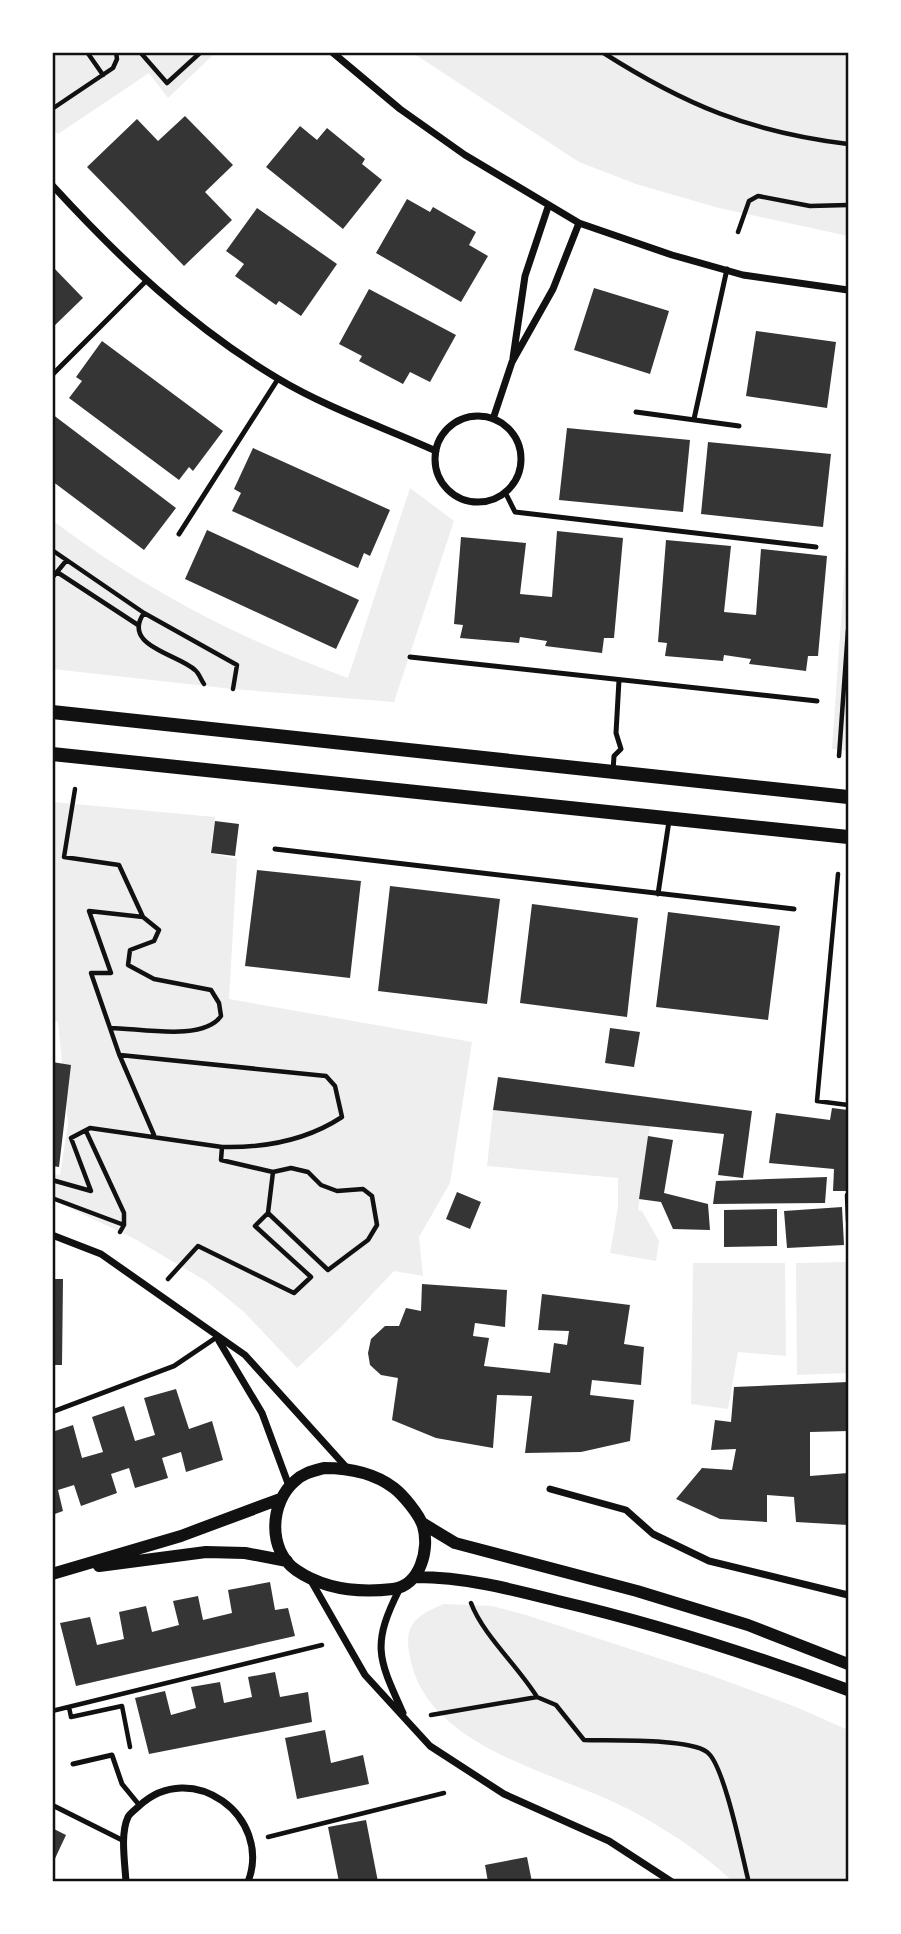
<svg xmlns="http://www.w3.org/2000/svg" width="901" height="1934" viewBox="0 0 901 1934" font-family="'Work Sans',sans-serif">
  <rect width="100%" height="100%" fill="#fff"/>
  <!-- green -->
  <path fill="#eee" d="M53,53H215L168,98L149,73L58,134L53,130Z
    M413,53H848V236L719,208L636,184L579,162Z
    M410,488L454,521L394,702L233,689L53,669L52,520C143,589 241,640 348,678Z
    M848,521V751L832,749Z
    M53,802L215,817L210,853L237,859L229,999L472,1042L450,1183L419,1237L423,1276L394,1271L340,1328L297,1368L244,1312L206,1281L133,1238L53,1200L52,1174L60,1175L68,1124L58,1022L52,1020Z
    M493,1110L650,1126L638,1210L642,1211L659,1241L656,1261L610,1253L618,1207V1178L487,1166Z
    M848,1262V1373L797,1375L796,1263Z
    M693,1263H785L786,1356L738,1352L728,1409L691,1404Z
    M444,1604L492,1606L526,1615L710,1675L796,1707L848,1730V1881H732C700,1851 666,1829 628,1809C556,1771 423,1749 409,1652C404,1623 419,1614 444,1604Z"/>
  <!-- building -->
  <path fill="#353535" d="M185,116L233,165L205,192L232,220L184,266L87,167L137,119L158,141Z
    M300,126L317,140L327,128L365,159L362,164L382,180L343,229L266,167Z
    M407,199L430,212L433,207L476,232L469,245L488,256L461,302L376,253Z
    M257,208L337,264L301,316L279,301L276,305L235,276L244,264L226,251Z
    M52,266L83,298L52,328Z
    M594,288L669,311L650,374L574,350Z
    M369,289L456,335L430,382L410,372L403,384L359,361L362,356L339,344Z
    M756,331L836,342L827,408L746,396Z
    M102,341L223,431L193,471L189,467L179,480L69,398L82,381L76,377Z
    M52,414L176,508L144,550L52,481Z
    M567,428L690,440L683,512L559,500Z
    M708,442L831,454L823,527L701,514Z
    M253,448L390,510L370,556L364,553L358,568L232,511L241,493L234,489Z
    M207,530L359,600L336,649L185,579Z
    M557,531L623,538L614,638H604L602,653L545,646L547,641L520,637L519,643L460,638L463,625L454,624L461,537L526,543L520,594L552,597Z
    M666,540L731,546L724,612L756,615L761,549L827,556L818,656H808L806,671L749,664L751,659L724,655L723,661L665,656L667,643L658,642Z
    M215,821L239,824L235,856L211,853Z
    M257,870L361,881L350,978L245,966Z
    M390,886L500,899L487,1004L378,991Z
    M532,904L638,918L627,1017L520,1003Z
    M668,912L780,926L768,1020L656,1007Z
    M610,1028L640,1032L634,1067L605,1063Z
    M52,1062L71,1065L59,1167L52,1166Z
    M498,1077L752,1111L743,1178L718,1175L724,1134L493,1110Z
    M832,1108L848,1110V1191H833L834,1169L769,1163L776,1113L830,1120Z
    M648,1136L673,1140L664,1193L708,1204L710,1230L673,1229L661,1202L639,1199Z
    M827,1177L825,1203L713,1204L716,1181Z
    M457,1192L481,1202L470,1229L446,1219Z
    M842,1207L844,1245L787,1248L784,1211Z
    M777,1209V1246L724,1247V1210Z
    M52,1279H63L62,1365H52Z
    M422,1284L507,1290L505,1327L475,1323L473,1336L489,1338L484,1366L550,1373L554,1343L567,1345L569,1331L538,1330L542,1294L630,1305L624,1344L644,1347L641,1385L592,1380L590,1395L634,1400L630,1441L581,1452L525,1453L532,1396L497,1395L493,1448L436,1438L392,1420L398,1378L381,1375L370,1365L368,1353L371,1339L385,1326H399L406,1308L421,1311Z
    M848,1382V1431L810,1432V1476L848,1473V1525L796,1522L794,1497L767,1495V1522L720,1519L676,1499L702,1468L732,1470L736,1449L711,1450L715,1420L731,1422L734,1387Z
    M176,1389L189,1429L212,1421L223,1460L186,1472L181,1452L162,1458L168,1478L135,1488L129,1468L111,1474L117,1493L81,1506L74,1485L58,1490L63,1511L52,1515V1432L73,1425L82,1458L103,1452L92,1417L124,1406L135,1441L155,1435L144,1398Z
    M270,1582L275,1610L288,1608L295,1636L76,1686L60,1623L90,1617L97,1645L124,1639L119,1612L146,1606L152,1632L179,1625L173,1601L198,1596L203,1620L232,1613L228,1590Z
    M275,1672L280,1697L308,1692L312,1722L149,1754L135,1698L165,1691L171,1715L196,1708L191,1687L220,1682L224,1703L252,1697L248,1677Z
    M325,1730L331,1763L363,1755L369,1784L297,1799L285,1738Z
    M366,1820L378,1882H339L328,1827Z
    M52,1828L66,1835L52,1865Z
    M527,1857L532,1882H488L485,1865Z"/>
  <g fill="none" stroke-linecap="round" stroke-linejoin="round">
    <!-- path -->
    <path stroke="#111" stroke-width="4.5" d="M87,52L103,75
      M140,52L167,83L201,52
      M602,52C685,105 750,132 848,144
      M52,109L113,68L117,59L116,52
      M738,232L749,201L758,196L810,206L848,205
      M52,550L144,613L237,665L233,689
      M57,572L138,625
      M52,578L66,561
      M144,613C121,646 178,654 195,670C199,673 201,680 204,684
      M839,756L848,630
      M75,789L64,857L119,865L143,917L89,911L111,973H91L119,1054L154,1135
      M838,874L817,1101L848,1105
      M110,1028C139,1028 203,1042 221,1016L219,1003L211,990L154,979L128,965L130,950L154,941L159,930L143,917
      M120,1055L326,1076L335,1086L342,1117C307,1140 263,1148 222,1147
      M86,1131L124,1213V1225
      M52,1180L91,1191L71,1138L90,1128L222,1147L221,1160L273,1172L291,1168L308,1172L321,1185L337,1191L363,1189L372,1196L377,1225L368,1240L328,1270L268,1213
      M847,1195L848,1221
      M52,1198L124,1225L120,1232
      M168,1279L198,1246L294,1293L311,1277L255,1226L268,1213L273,1172
      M471,1603C483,1635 518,1666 537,1697
      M69,1707L71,1717L122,1706L130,1747
      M52,1711L322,1645
      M431,1715L537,1697L556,1705L584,1740C610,1741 688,1738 707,1752C724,1764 742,1855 748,1879L746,1882
      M268,1837L444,1793"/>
    <!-- service -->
    <path stroke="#111" stroke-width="5" d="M52,375L146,281
      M636,412L739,426
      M694,419L727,269
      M505,492L515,512L816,547
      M179,534L278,379
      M410,657L817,701
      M613,771L614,756L621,749L616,733L619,680
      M275,849L794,909
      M658,894L669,821
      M52,1412L174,1366L217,1337
      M73,1764L112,1755L122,1784L140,1806
      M52,1805L124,1841"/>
    <!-- minor -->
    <path stroke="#111" stroke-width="7" d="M332,52L400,109L465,155L579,223L672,255L743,275L848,290
      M52,185C120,259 190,326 277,378C327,408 383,427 436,451
      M513,358L525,276L548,207
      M435 459a43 43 0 1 1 86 0a43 43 0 1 1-86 0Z
      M493,419L512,362L553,289L579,223
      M52,1235L101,1254L245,1355L347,1468
      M219,1341L262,1413L289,1486
      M550,1489L626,1510L653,1534L709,1561L848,1595
      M310,1579L365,1675L430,1746L504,1794L609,1841L672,1882
      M400,1588C371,1645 378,1658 403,1713
      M126,1882C125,1863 120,1834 128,1817C130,1813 136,1809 139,1806C191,1757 273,1816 248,1882"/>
    <!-- tertiary -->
    <path stroke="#111" stroke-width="12" d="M324,1468C349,1468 373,1472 394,1488C403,1495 419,1514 423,1526C430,1549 420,1586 393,1589C359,1593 325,1590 296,1570C267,1550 270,1502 295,1481C303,1473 313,1471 324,1468Z
      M422,1523L455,1543L637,1591L748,1625L848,1664
      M99,1566L206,1552L245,1553L287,1561
      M52,1574L181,1536L280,1499
      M416,1577C465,1577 511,1589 558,1601C657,1624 753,1655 848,1690"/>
    <!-- secondary -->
    <path stroke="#111" stroke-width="14" d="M52,712L848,797
      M52,754L848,837"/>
  </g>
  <!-- border -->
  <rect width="901" height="1934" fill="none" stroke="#ffffff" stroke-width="108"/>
  <rect x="54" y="54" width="793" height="1826" fill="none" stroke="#111" stroke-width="2.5"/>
</svg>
